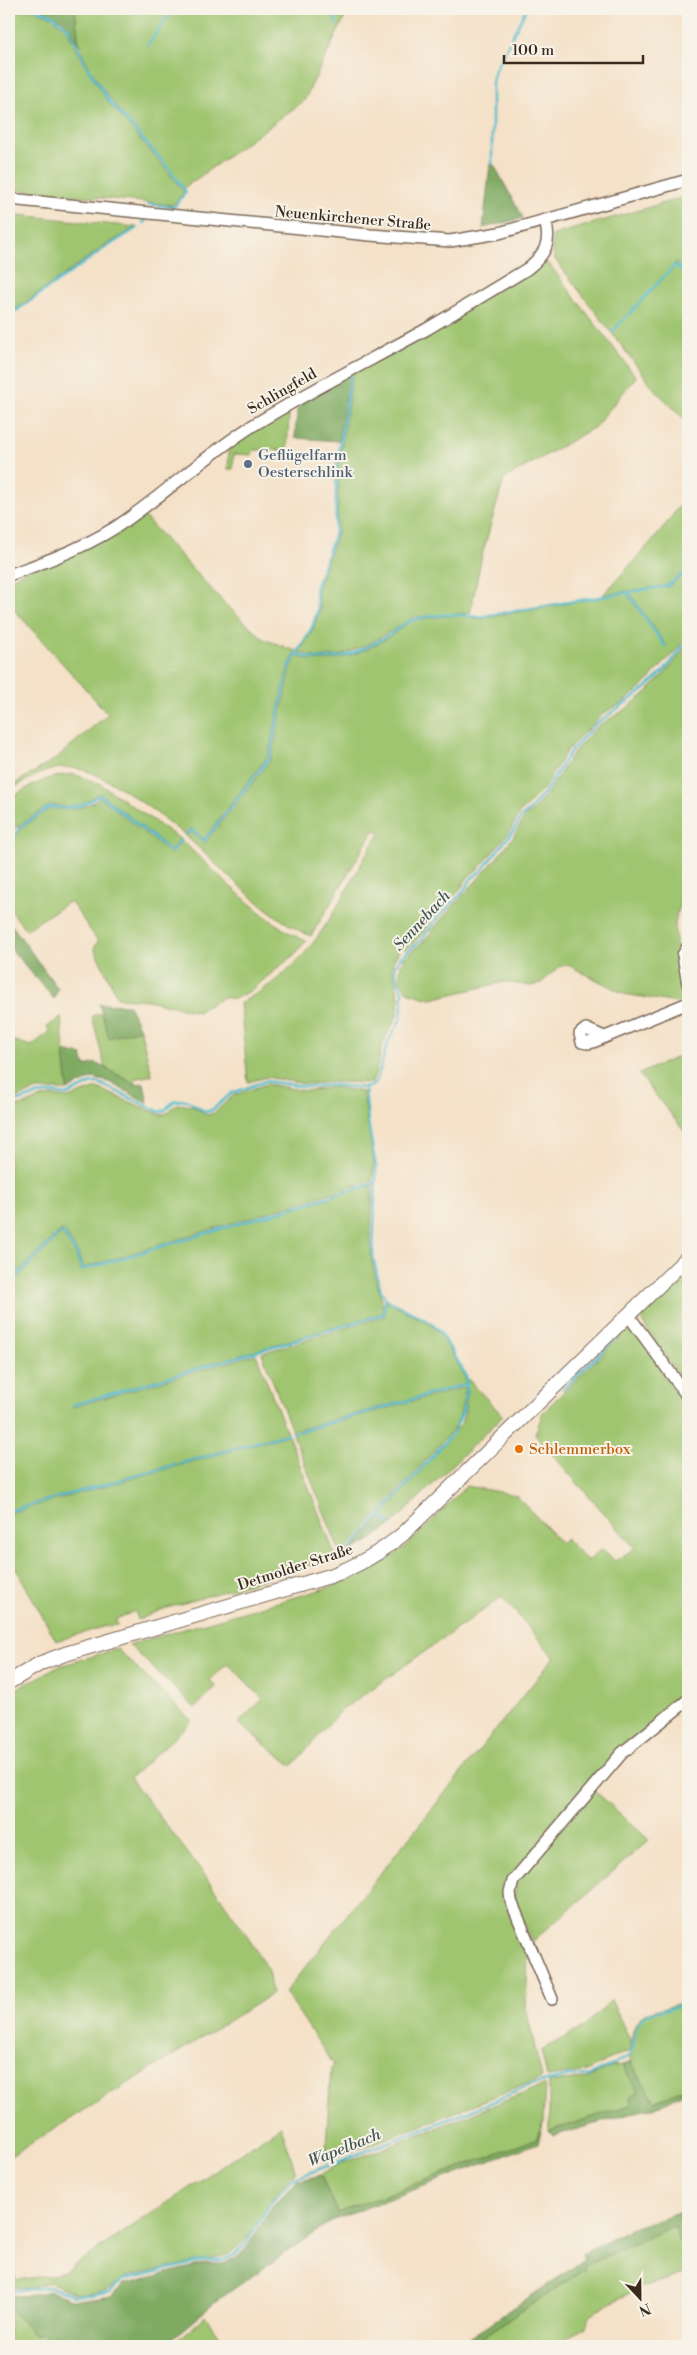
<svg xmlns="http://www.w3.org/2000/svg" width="697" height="2355" viewBox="0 0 697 2355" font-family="'Libre Bodoni',serif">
  <rect width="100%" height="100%" fill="#f7f3e8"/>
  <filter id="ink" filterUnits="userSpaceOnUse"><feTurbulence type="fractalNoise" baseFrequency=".02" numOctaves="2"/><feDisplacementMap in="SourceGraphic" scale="10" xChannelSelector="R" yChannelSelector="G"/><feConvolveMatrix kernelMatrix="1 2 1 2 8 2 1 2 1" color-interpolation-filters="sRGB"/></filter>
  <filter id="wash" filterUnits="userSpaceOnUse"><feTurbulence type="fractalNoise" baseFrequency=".0096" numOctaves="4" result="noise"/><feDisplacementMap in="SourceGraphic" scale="20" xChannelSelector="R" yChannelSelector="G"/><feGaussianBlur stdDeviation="1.12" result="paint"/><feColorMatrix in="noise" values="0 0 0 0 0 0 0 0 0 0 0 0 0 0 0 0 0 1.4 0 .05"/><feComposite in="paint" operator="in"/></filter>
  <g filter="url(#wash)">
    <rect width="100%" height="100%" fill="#f4e1c8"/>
    <!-- green -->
    <path fill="#9fc56f" stroke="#6d7846" d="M75,9H349L304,101L184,188C150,141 102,102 80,47C75,36 77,20 75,9Z
      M25,10H35L52,17L67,30L89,72L108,102L168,171L184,192L173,205L9,189V12Z
      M688,196V276L676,263L674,264L688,280V423L656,391L555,259L552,248L553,235Z
      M9,214L136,227L103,247L9,314Z
      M542,263L549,264L636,377L595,427L504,479L482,555L470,613L414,617L371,643L342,655L319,658L299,653L313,629L320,608L317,590L337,533L339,462L353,372Z
      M282,413L289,417L287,450H254L252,455L234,454L233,469H228L229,446Z
      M688,494V568L667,585L603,595L661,531Z
      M141,513L227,606L264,639L296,651L288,667L268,756L204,839L191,828L184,834C157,814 106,771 73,768C49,765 27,780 9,791V787L54,760L108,714L9,604V579Z
      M688,572V637L643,686L622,703L604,713L567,750L542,791L519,814L510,831L480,867L468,877L461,888L434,918L420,936L406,949L401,947L392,964L399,998L397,1016L383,1042L375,1075L371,1083L334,1082L305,1084L267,1077L248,1082L240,1003C269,988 298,965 316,939C338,909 355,874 373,843L381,833L374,830L311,936C270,920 219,866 186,836L191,832L205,843L271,759L291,668L296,656C327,668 360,654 387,638C397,632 405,623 417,620C426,618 458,614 467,616C471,617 473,618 478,619L626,593L665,647L666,645L629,592L668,587Z
      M688,644V887C682,899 675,913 675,927C674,943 688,991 684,1000L677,1003L624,994L568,965L560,966L541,983L531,986L504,982L431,999L409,993L399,980L401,964L405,957L424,941L439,922L496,859L514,836L525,816L533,811L547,794L573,753L598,726L626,709L647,692L667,671Z
      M73,774L99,783L180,839L171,850L100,793L83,804L66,807L50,805L9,832V799L11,798C31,785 48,776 73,774Z
      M100,797L171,854L182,841C215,871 266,925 306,941L295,954L250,991L234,999L224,997L197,1012L148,1000L118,998L94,948L98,941L70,901L26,930L9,908V845L21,828L51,808C68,811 87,809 100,797Z
      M102,1013L109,1037L140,1029L152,1075L134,1079L136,1084L105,1068L92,1016Z
      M61,1017L68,1090H37L9,1101V1039L31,1046L50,1032L47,1027Z
      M688,1052V1136L639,1074Z
      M267,1084L305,1091L335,1087L363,1092L374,1164L372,1181L83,1268L78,1254L64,1231L59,1232L9,1281V1108L24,1105L41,1098L53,1096L68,1098L97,1088L161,1115L167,1113L177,1104L193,1106L207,1115L214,1113L234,1095Z
      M372,1185C373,1210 369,1235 372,1260C374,1279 383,1295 383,1313L74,1404L73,1407L256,1354L287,1433L9,1510V1286L59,1236L62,1234L76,1255L81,1271Z
      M688,1271V1390L639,1317Z
      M386,1301L429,1323L438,1331L465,1376V1384L292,1431L262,1353L385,1316Z
      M632,1325L688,1404V1695L629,1741L510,1879L528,1953L526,2009L542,2078L367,2146L337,2155L325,2163L331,2069L334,2065L285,1992L554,1657L502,1597L339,1712L292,1766L238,1723L263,1699L228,1663L210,1680L216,1687L195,1708L129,1645L337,1585C352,1579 367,1573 380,1565C413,1544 439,1513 466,1486L516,1495L561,1543L566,1539L588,1561L601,1549L615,1561L635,1548L535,1435L543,1412Z
      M468,1379L503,1416L392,1524L382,1515L461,1424L465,1411Z
      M465,1387C463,1404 461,1418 451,1432L341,1555L293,1434Z
      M288,1435L336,1557L161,1610L138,1620L135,1611L116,1619L117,1625L106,1626L56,1641L9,1556V1513Z
      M117,1649L192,1721L130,1778L204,1874L246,1934L268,1971L272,1994L9,2157V1693L60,1666Z
      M595,1791L649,1840L532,1942L515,1901L516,1883Z
      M688,1998V2086L655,2102L631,2062C628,2055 631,2050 631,2043C634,1999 665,2016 688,1998Z
      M611,2000L630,2040V2051L609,2059L589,2071L547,2077L541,2050L584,2027Z
      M622,2065L639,2093L631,2105L549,2131V2082L586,2079L613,2066Z
      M545,2085L543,2123L536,2139L337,2213L321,2175L341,2163L375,2152Z
      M281,2126L296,2173C267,2195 258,2238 227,2255L125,2277C113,2290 89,2297 72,2292C64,2290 57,2285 50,2282L29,2288L9,2287V2243L16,2280L54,2275L66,2271Z
      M674,2226L679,2241L688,2239V2273L639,2288L589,2315L586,2327L551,2346H469L585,2269L584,2266Z
      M9,2308L35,2335L42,2333L48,2339L59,2337L67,2346H9Z
      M205,2316L225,2346H170Z"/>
    <!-- forest -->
    <path fill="#7faa62" stroke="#5d6a40" d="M42,9H75L79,45L69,28L62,20Z
      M490,164L494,165L523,218L483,228Z
      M350,373L339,441L295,438L297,410L303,401Z
      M9,921L58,989L54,999L10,948Z
      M99,1004L129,1005L140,1029L109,1038Z
      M64,1051L82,1055L85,1066L96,1063L135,1084L144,1083L148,1103L109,1082L93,1078L68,1090Z
      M380,1517L390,1526L369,1541L349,1552Z
      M631,2062L655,2102L688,2086V2090L661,2105L553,2136L549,2131L631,2105L630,2097L638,2092L622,2065Z
      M543,2123L538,2143L331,2221L218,2300L163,2346H67L59,2337L48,2339L42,2333L35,2336L9,2308V2295L27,2296L50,2291L71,2299H93L112,2296L124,2284L207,2263H224L235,2258L246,2249L273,2205L297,2181L321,2175L337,2213L536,2139Z
      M688,2209V2239L679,2242L674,2226L584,2266L585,2269L469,2346H457L584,2260L582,2254L630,2229Z"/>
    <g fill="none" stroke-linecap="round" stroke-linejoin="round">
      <!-- stream -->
      <path stroke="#53becf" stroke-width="2.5" d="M36,9L52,15L68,28L89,70L109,101L170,170L186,192L174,207L148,204
        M334,9L336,25
        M9,10L19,9
        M148,45L173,9
        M492,164V82L495,70L526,9
        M143,223L146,220
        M9,316L105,248L137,228
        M612,332L675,265L688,278
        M351,374L337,462L335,533L315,589L318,609L312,628L296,654C327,667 360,653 387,636C397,630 405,621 417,619C436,614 458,614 478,617L667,586L688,570
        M627,592L665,646
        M185,835L192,830L204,841L269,758L289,668L296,654
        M9,843L20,827L50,807L66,808L83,805L100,795L172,852L181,840
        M9,1104L37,1095L52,1093L67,1095L92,1083H99L160,1112L165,1110L174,1101L186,1100L206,1112L212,1110L232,1093L266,1081L305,1087L335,1085L364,1088L372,1086L377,1080L387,1044L401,1018L403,992L397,980L395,966L400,958L422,939L436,920L463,892L471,879L482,870L514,830L521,817L531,809L545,792L570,752L596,724L645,689L665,670L688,640
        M9,1284L60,1233L64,1234L77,1255L82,1270L375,1183
        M639,1315L688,1268
        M563,1389L629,1325
        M73,1405L384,1314L385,1298
        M293,1433L467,1384L466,1375L439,1330L430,1322L386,1299L381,1291L373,1257L376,1165L368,1123L365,1088
        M9,1511L287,1434
        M391,1525L380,1515L453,1433L463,1411L467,1384
        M347,1552L380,1515
        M9,2291L49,2287L73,2295H92L110,2291L123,2280L207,2260H223L234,2255L245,2245L270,2204L291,2180L495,2101L530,2085L570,2076H589L629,2056C636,2047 633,2033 639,2022C647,2007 675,2011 688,2002"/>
    </g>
  </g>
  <g filter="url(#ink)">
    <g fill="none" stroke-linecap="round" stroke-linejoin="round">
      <defs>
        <path id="minor" d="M9,199L370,235L450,241L499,233L688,180
          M9,575C50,560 92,545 128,519C170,489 208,454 252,426C309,391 369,361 427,329C461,309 494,289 527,269C545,255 552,242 545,221
          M688,947L683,955L688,984
          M604,1037L586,1029L580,1034L582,1042L587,1043L593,1042L688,1003
          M629,1316L688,1397
          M552,1999L511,1901L510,1892L513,1881L622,1753L688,1700"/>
        <path id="major" d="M9,1682L41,1663L65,1654L330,1576C358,1566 380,1553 403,1534L688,1257"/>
      </defs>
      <!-- minor casing -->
      <use href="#minor" stroke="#7c6a5a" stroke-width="14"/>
      <!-- major casing -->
      <use href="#major" stroke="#7c6a5a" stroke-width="16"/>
      <!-- minor -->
      <use href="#minor" stroke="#fff" stroke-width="11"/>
      <!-- major -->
      <use href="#major" stroke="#fff" stroke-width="14"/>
    </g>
  </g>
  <!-- markers -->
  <circle fill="#5c6f8a" stroke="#f7f3e8" stroke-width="2" cx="248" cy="464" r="5"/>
  <circle fill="#e8710a" stroke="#f7f3e8" stroke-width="2" cx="519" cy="1449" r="5"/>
  <g text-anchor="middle" stroke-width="4" stroke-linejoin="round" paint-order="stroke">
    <!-- street labels -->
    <g font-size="15" fill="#3b2a1e" stroke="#f7f3e8">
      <text transform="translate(353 218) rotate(5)" y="5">Neuenkirchener Straße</text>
      <text transform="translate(282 391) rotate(-30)" y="5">Schlingfeld</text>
      <text transform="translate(295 1567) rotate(-18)" y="5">Detmolder Straße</text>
    </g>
    <!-- service labels -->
    <g font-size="15" fill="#4e5e75" stroke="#f7f3e8" text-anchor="start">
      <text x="258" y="460">Geflügelfarm<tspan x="258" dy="17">Oesterschlink</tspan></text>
    </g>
    <!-- food labels -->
    <g font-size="15" fill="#c56008" stroke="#f7f3e8" text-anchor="start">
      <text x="529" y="1454">Schlemmerbox</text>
    </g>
    <!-- water labels -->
    <g font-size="16" font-style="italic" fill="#425653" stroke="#f7f3e8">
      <text transform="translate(421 920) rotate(-47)" y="6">Sennebach</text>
      <text transform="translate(344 2147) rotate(-22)" y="6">Wapelbach</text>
    </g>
  </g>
  <!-- margin -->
  <rect width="697" height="2355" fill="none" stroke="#f7f3e8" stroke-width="30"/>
  <!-- north arrow -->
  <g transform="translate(640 2298) rotate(158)" stroke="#f7f3e8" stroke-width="4" paint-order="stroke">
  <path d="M0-4L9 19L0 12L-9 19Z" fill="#3b2a1e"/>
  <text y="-8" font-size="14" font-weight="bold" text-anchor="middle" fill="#3b2a1e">N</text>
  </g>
  <!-- scale -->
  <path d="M504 55v8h139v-8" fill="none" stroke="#3b2a1e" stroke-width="2.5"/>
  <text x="512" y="55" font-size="15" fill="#3b2a1e" stroke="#f7f3e8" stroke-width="4" paint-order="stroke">100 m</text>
</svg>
